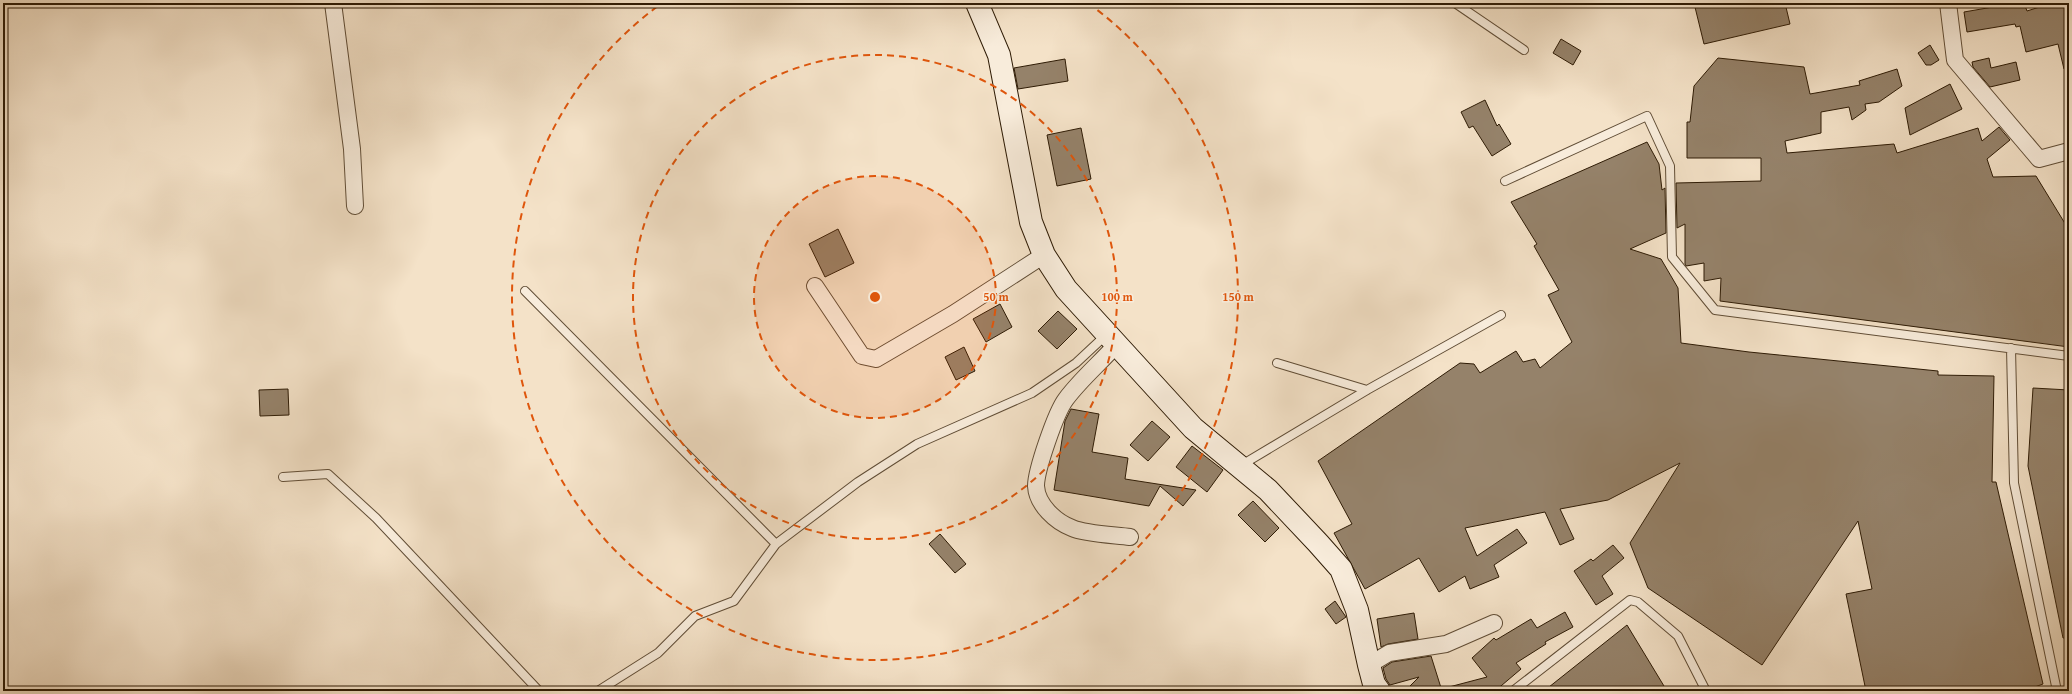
<svg xmlns="http://www.w3.org/2000/svg" width="2072" height="694" viewBox="0 0 2072 694" font-family="'Gentium Book Plus',serif">
  <rect width="100%" height="100%" fill="#f4e2c8"/>
  <filter id="stains"><feTurbulence type="fractalNoise" baseFrequency=".005" numOctaves="4"/><feColorMatrix values="0 0 0 0 .2 0 0 0 0 .09 0 0 0 0 .02 0 0 0 .5 -.17"/></filter>
  <radialGradient id="worn" r=".72"><stop offset=".6" stop-color="#630" stop-opacity="0"/><stop offset="1" stop-color="#630" stop-opacity=".3"/></radialGradient>
  <!-- building -->
  <path fill="#95826a" stroke="#2e1b05" d="M1694,3H1785L1790,24L1704,44Z
    M2016,3H2024L2027,11L2052,3H2069V69H2064L2058,44L2026,52L2020,26L2016,27L2015,24L1967,32L1964,12Z
    M1561,39L1581,51L1573,65L1553,53Z
    M1930,45L1939,60L1931,65H1926L1918,53Z
    M1718,58L1804,67L1810,94L1860,85L1859,81L1897,69L1902,86L1879,102L1865,104L1866,110L1852,120L1849,107L1821,112V133L1785,141L1787,153L1894,144L1897,153L1978,128L1982,141L1999,127L2010,140L1987,159L1993,177L2036,176L2069,230V347L1720,301L1721,278L1704,281V263L1686,266L1685,264V224L1677,228L1676,183L1761,181V158H1687V122H1690L1694,86Z
    M1989,58L1991,68L2016,62L2020,80L1990,87L1973,67L1972,62Z
    M1065,59L1068,81L1018,89L1014,68Z
    M1950,84L1962,109L1910,135L1905,108Z
    M1485,100L1497,126L1499,124L1511,144L1492,156L1473,126L1469,128L1461,112Z
    M1081,128L1091,179L1057,186L1047,135Z
    M1647,142L1659,164L1662,190L1665,188L1666,233L1630,249L1661,259L1678,288L1681,343L1749,352L1938,371V375L1994,376L1992,482H1996L2043,684L2024,691H1866L1846,594L1872,589L1858,521L1762,665L1648,588L1630,543L1680,463L1608,500L1560,509L1574,539L1560,545L1545,512L1465,528L1477,556L1517,529L1527,543L1494,565L1499,577L1470,589L1465,576L1439,592L1419,558L1365,589L1334,533L1352,524L1318,461L1460,363L1474,364L1480,373L1516,351L1523,362L1535,359L1540,368L1572,342L1548,295L1559,290L1534,246L1537,244L1511,202Z
    M838,229L854,263L825,277L809,244Z
    M1000,304L1012,327L986,342L973,319Z
    M1058,311L1077,329L1057,349L1038,331Z
    M964,347L975,371L956,380L945,357Z
    M2033,388L2069,390V638H2063L2028,466Z
    M288,389L289,415L260,416L259,390Z
    M1071,409L1099,414L1092,452L1128,458L1125,479L1196,490L1183,506L1160,486L1149,506L1054,490L1065,421Z
    M1152,421L1170,437L1148,461L1130,445Z
    M1192,446L1223,470L1207,492L1176,467Z
    M1253,501L1279,528L1265,542L1238,515Z
    M940,534L966,564L955,573L929,544Z
    M1613,545L1624,558L1602,576L1613,594L1596,605L1574,571L1591,559L1593,561Z
    M1335,601L1346,617L1336,624L1325,609Z
    M1565,612L1573,627L1545,642L1546,644L1516,663L1521,669L1495,691H1450L1449,687L1487,677L1472,658L1494,638L1496,640L1531,619L1537,628Z
    M1414,613L1418,639L1388,644L1381,647L1377,619Z
    M1627,625L1667,691H1544Z
    M1431,656L1442,691H1405L1419,677L1390,685L1386,679L1383,668L1392,662Z"/>
  <g fill="none" stroke-linecap="round" stroke-linejoin="round">
    <defs>
      <path id="lane" d="M1455,3L1524,50
        M1505,181L1647,116L1670,166L1672,257L1715,310L2069,356
        M525,291L776,544
        M2011,348L2014,483L2057,691
        M1277,363L1367,390
        M1240,466L1367,390L1501,315
        M283,477L328,474L376,518L539,691
        M598,691L658,653L695,616L734,601L776,544L858,482L917,444L1032,393L1076,363L1106,335
        M1513,691L1630,600L1638,602L1678,636L1706,691"/>
      <path id="street" d="M333,3L352,149L355,206
        M1948,3L1955,60L2039,159L2069,151
        M815,286L862,356L876,359L953,314L1044,255
        M1116,345C1100,363 1080,380 1066,399C1056,412 1036,470 1036,486C1037,505 1056,522 1072,528C1085,534 1115,535 1130,537
        M1369,665L1389,653L1446,644L1494,623"/>
      <path id="secondary" d="M977,3L999,55L1031,222L1044,255L1066,289L1193,428L1268,490L1318,543L1341,569L1357,610L1369,665L1374,684L1379,691"/>
    </defs>
    <!-- lane casing -->
    <use href="#lane" stroke="#604d36" stroke-width="10"/>
    <!-- street casing -->
    <use href="#street" stroke="#604d36" stroke-width="18"/>
    <!-- secondary casing -->
    <use href="#secondary" stroke="#2e1b05" stroke-width="24"/>
    <!-- lane -->
    <use href="#lane" stroke="#f8ecdb" stroke-width="8"/>
    <!-- street -->
    <use href="#street" stroke="#f8ecdb" stroke-width="16"/>
    <!-- secondary -->
    <use href="#secondary" stroke="#f8ecdb" stroke-width="22"/>
  </g>
  <!-- distance rings -->
  <circle cx="875" cy="297" r="121" fill="#df560c" fill-opacity=".12"/>
  <g fill="none" stroke="#df560c" stroke-width="2" stroke-dasharray="7 5">
    <circle cx="875" cy="297" r="121"/>
    <circle cx="875" cy="297" r="242"/>
    <path d="M1088 3A363 363 0 1 1 662 3"/>
  </g>
  <circle cx="875" cy="297" r="6" fill="#df560c" stroke="#f8ecdb" stroke-width="2"/>
  <g font-size="12" text-anchor="middle" font-weight="bold" fill="#df560c" stroke="#f8ecdb" stroke-width="3" stroke-linejoin="round" paint-order="stroke">
    <text x="996" y="301">50 m</text>
    <text x="1117" y="301">100 m</text>
    <text x="1238" y="301">150 m</text>
  </g>
  <!-- margin -->
  <rect width="2072" height="694" fill="none" stroke="#f4e2c8" stroke-width="16"/>
  <rect x="4" y="4" width="2064" height="686" fill="none" stroke="#2e1b05" stroke-width="2"/>
  <rect x="8" y="8" width="2056" height="678" fill="none" stroke="#2e1b05"/>
  <rect width="100%" height="100%" filter="url(#stains)"/>
  <rect width="100%" height="100%" fill="url(#worn)"/>
</svg>
